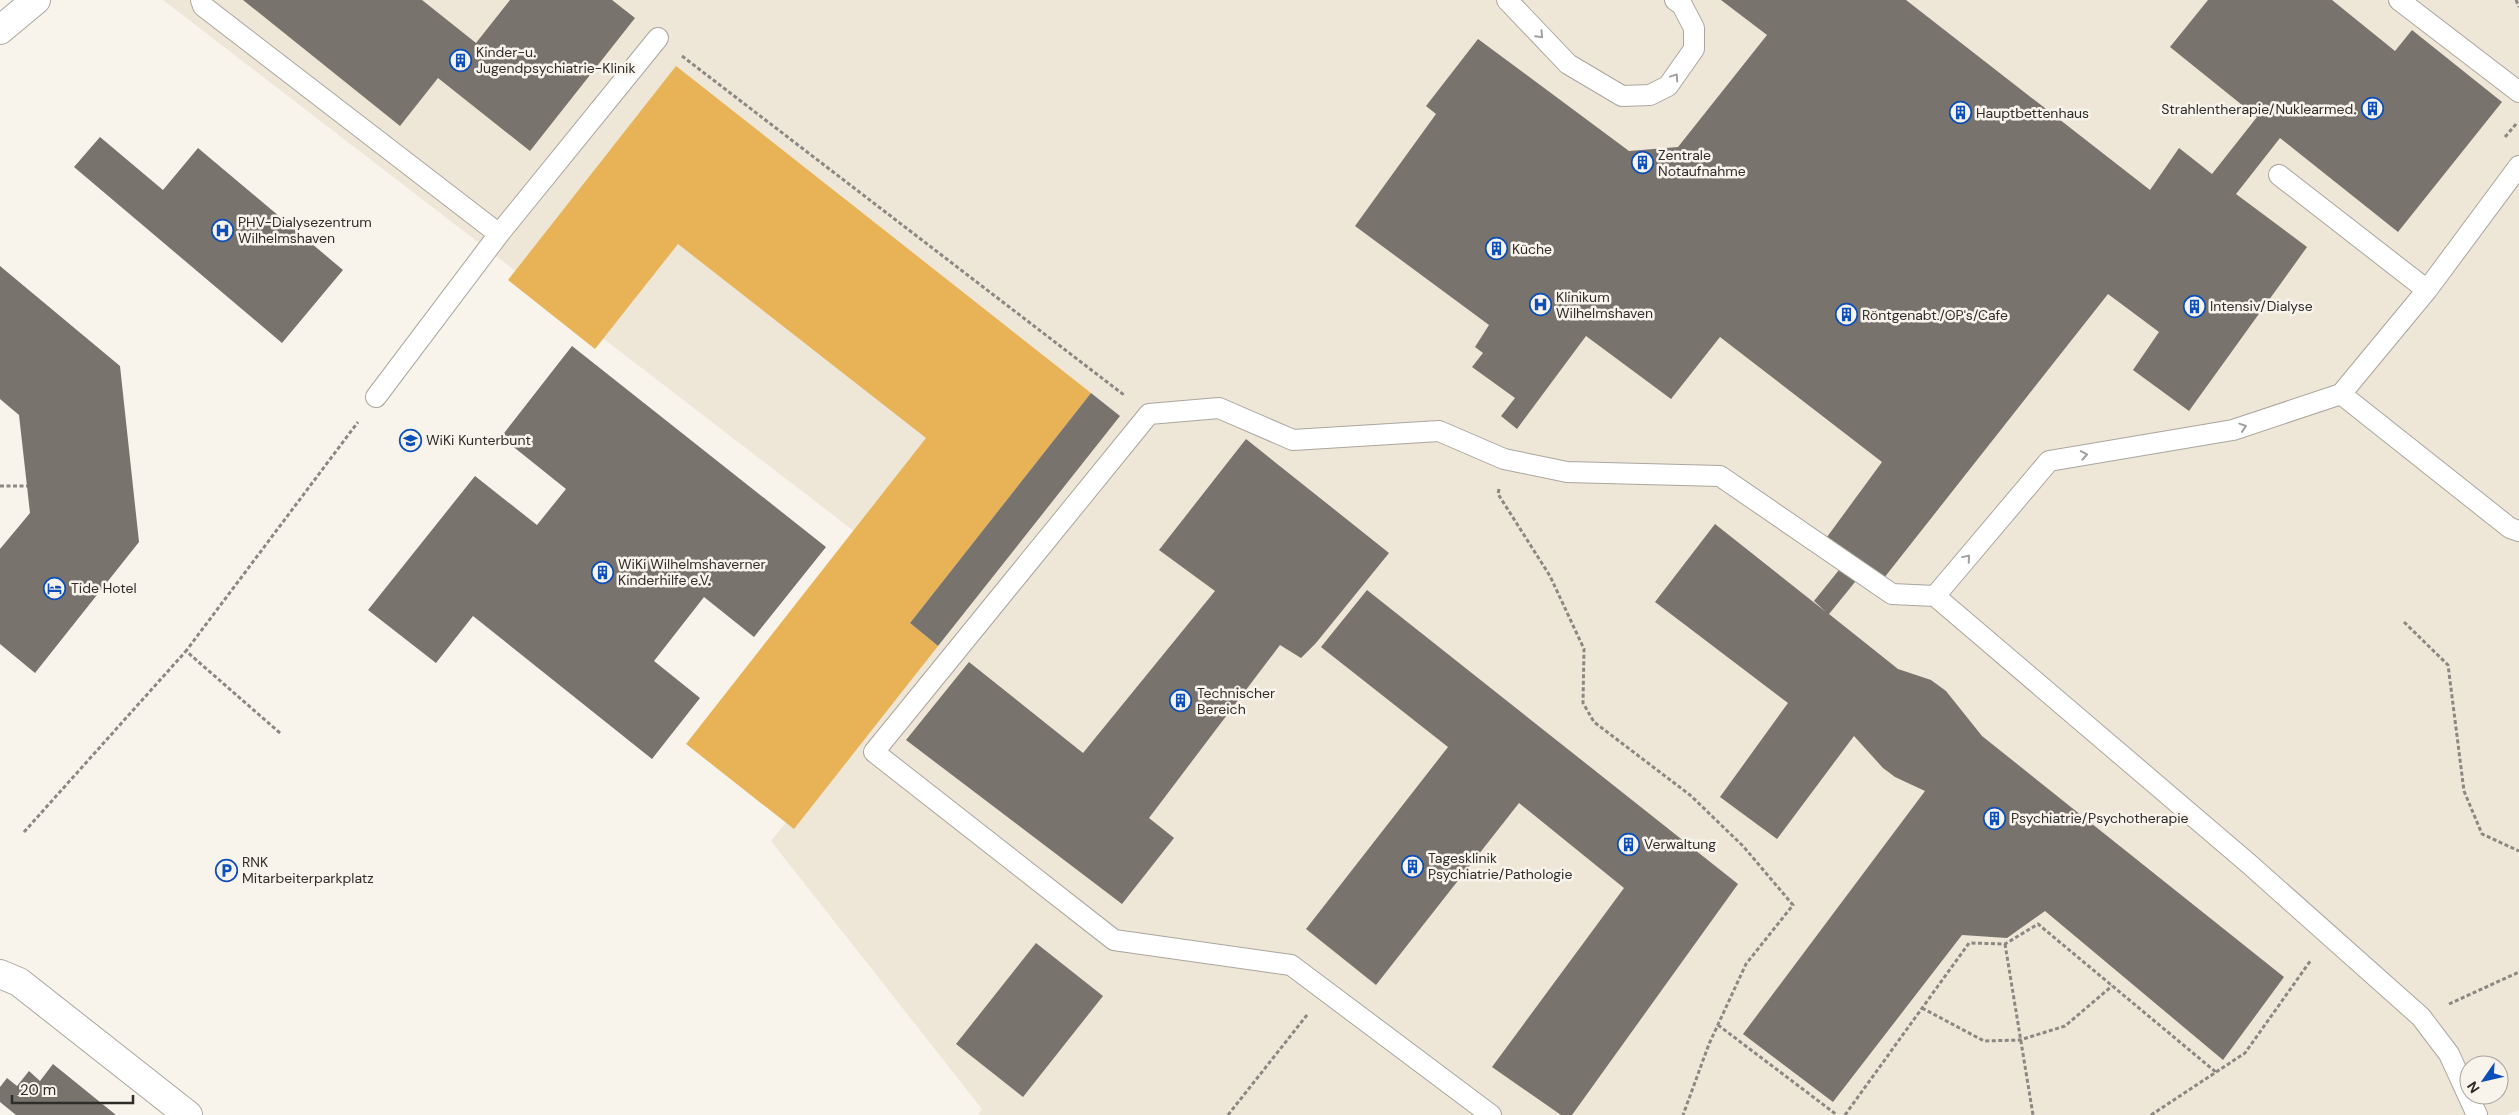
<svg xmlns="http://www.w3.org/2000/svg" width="2519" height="1115" viewBox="0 0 2519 1115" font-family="'DM Sans',sans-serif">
  <rect width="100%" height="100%" fill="#f8f3eb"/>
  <!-- built -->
  <path fill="#eee6d7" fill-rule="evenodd" d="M163,0H2519V1110L2506,1115H978L982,1109L771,841L958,611ZM2469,1065H2499V1095H2469Z"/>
  <!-- forest -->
  <path fill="#e7b356" d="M676,66L1091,393L910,623L938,646L794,829L686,744L926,438L678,244L595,349L508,280Z"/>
  <!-- building -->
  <path fill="#78746d" d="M243,0H422L476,43L510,0H612L635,18L530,151L438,78L400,126Z
    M1721,0H1906L2150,190L2179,148L2212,174L2257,117L2170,47L2208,0H2332L2395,51L2412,30L2502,102L2398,232L2280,138L2236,194L2307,247L2189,411L2133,370L2159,332L2108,294L1884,578L1868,566L1829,614L1898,669L1931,680L1946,691L1982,736L2284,977L2223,1060L2045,911L2007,938L1962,935L1833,1102L1743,1034L1925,791L1895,777L1883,768L1854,736L1777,839L1720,797L1788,703L1655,602L1715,524L1826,612L1814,601L1851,555L1827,537L1882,462L1720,337L1671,399L1586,336L1517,429L1501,416L1515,398L1472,367L1483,353L1475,347L1489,325L1355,226L1436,114L1426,106L1478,39L1629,151L1678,147L1767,35Z
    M100,137L163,190L198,148L343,270L282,343L74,167Z
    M0,266L120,366L139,542L35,673L0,644V549L30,513L19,415L0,399Z
    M572,346L826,547L754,637L704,597L654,661L700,698L652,759L473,616L436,663L368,610L475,476L537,525L566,489L501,437Z
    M1091,393L1120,416L938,646L910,623Z
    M1246,439L1389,553L1316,643L1301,658L1280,645L1149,818L1174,838L1122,904L906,740L969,662L1083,753L1215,591L1159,550Z
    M1367,590L1738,884L1572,1115H1561L1492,1067L1624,888L1519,803L1376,985L1306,929L1448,747L1321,647Z
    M1036,943L1103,996L1023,1097L956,1044Z
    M53,1064L116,1115H16L0,1102V1087L7,1078L17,1086L29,1071L40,1081Z"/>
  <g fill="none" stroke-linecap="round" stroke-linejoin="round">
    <defs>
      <path id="lane" d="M201,0L203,6L499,234
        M1507,0L1568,64L1622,96L1650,95L1668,86L1694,49V28L1682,5L1675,0
        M2399,0L2519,92
        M2279,175L2427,290
        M2341,394L2510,528L2519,531
        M376,397L499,234L658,38
        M1935,596L2049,461L2233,430L2341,394L2427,290L2519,166
        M1491,1115L1291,965L1114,940L874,752L1149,414L1219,408L1293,440L1439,431L1504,459L1567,472L1720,476L1892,594L1935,596L2248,863L2421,1017L2449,1054L2477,1115"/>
      <path id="street" d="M0,974L19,982L188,1115"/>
      <path id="secondary" d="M0,30L36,0"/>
    </defs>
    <!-- lane casing -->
    <use href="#lane" stroke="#aaa69e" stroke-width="22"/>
    <!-- street casing -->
    <use href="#street" stroke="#aaa69e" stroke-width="30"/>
    <!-- secondary casing -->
    <use href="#secondary" stroke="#aaa69e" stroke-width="30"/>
    <!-- path -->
    <path stroke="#8b8883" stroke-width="3" stroke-dasharray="4 2.5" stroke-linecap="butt" d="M2516,0L2519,7
      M682,56L1124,395
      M2505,137L2517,123
      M0,486H27
      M1499,489L1498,494L1550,576L1584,649L1583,703L1594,722L1690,795L1743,846L1793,905L1746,964L1709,1044L1683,1115
      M2404,622L2448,665L2464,791L2482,834L2519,851
      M280,733L186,651L358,422
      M24,832L186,651
      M2005,944L2033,1115
      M2449,1004L2519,972
      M1922,1008L1984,1041L2020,1040L2065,1026L2112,986
      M1718,1025L1837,1115
      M1228,1115L1307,1015
      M1845,1115L1969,943L2005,944L2038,924L2217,1073
      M2151,1115L2245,1053L2311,960"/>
    <!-- lane -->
    <use href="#lane" stroke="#fff" stroke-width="20"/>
    <!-- street -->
    <use href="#street" stroke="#fff" stroke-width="28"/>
    <!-- secondary -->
    <use href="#secondary" stroke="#fff" stroke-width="28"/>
  </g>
  <!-- one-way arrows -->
  <defs><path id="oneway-chevron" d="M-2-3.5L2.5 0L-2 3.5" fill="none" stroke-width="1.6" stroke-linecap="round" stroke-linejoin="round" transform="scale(1.25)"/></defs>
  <g stroke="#a1a09f">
    <use href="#oneway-chevron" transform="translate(1540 35) rotate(46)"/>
    <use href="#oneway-chevron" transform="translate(1675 77) rotate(-56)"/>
    <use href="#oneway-chevron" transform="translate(2243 427) rotate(-18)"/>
    <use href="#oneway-chevron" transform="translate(2084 455) rotate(-10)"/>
    <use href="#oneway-chevron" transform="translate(1967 558) rotate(-50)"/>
  </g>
  <!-- icons -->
  <defs>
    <symbol id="building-ring" viewBox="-11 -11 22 22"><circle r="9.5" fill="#f8f3eb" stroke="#0c4fba" stroke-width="1.5"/><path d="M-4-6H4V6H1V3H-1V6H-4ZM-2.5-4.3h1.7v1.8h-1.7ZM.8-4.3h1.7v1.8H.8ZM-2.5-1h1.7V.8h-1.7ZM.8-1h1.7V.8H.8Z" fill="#0c4fba"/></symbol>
    <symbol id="hospital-ring" viewBox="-11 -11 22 22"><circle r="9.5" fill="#f8f3eb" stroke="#0c4fba" stroke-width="1.5"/><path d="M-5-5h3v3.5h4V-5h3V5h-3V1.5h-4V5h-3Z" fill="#0c4fba"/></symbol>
    <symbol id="school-ring" viewBox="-11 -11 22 22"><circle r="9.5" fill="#f8f3eb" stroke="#0c4fba" stroke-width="1.5"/><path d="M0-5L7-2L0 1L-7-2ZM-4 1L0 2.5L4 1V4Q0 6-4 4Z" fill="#0c4fba"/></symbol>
    <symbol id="hotel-ring" viewBox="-11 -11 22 22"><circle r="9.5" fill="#f8f3eb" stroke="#0c4fba" stroke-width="1.5"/><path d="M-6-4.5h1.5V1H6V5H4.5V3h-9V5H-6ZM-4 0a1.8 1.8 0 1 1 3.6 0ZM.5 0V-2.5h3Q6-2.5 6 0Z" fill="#0c4fba"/></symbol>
    <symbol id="parking-ring" viewBox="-11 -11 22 22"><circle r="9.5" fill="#f8f3eb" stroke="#0c4fba" stroke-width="1.5"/><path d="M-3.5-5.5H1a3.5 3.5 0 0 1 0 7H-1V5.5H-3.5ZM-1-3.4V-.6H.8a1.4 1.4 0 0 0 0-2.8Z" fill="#0c4fba"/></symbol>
  </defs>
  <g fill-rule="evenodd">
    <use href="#building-ring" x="448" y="48" width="25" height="25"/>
    <use href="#building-ring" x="2360" y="96" width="25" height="25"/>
    <use href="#building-ring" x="1948" y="100" width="25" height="25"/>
    <use href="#building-ring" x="1630" y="150" width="25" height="25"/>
    <use href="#hospital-ring" x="210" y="218" width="25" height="25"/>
    <use href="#building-ring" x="1484" y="236" width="25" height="25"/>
    <use href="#hospital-ring" x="1528" y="292" width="25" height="25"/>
    <use href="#building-ring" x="2182" y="294" width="25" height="25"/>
    <use href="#building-ring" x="1834" y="302" width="25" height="25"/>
    <use href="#school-ring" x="398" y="428" width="25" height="25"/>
    <use href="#building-ring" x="590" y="560" width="25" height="25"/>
    <use href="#hotel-ring" x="42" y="576" width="25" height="25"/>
    <use href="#building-ring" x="1168" y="688" width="25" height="25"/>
    <use href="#building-ring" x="1982" y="806" width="25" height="25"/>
    <use href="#building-ring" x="1616" y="832" width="25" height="25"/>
    <use href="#building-ring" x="1400" y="854" width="25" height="25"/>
    <use href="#parking-ring" x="214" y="858" width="25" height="25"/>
  </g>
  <g text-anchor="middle" stroke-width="5" stroke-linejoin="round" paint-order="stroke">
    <!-- poi labels -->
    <g font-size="14" fill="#2e2d2a" stroke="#f8f3eb" text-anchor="start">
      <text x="476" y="57">Kinder-u.<tspan x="476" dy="16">Jugendpsychiatrie-Klinik</tspan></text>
      <text x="2356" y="114" text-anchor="end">Strahlentherapie/Nuklearmed.</text>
      <text x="1976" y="118">Hauptbettenhaus</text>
      <text x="1658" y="160">Zentrale<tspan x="1658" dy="16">Notaufnahme</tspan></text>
      <text x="238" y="227">PHV-Dialysezentrum<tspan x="238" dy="16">Wilhelmshaven</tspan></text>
      <text x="1512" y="254">Küche</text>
      <text x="1556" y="302">Klinikum<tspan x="1556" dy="16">Wilhelmshaven</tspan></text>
      <text x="2210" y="311">Intensiv/Dialyse</text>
      <text x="1862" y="320">Röntgenabt./OP's/Cafe</text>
      <text x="426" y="445">WiKi Kunterbunt</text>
      <text x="618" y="569">WiKi Wilhelmshaverner<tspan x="618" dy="16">Kinderhilfe e.V.</tspan></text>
      <text x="71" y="593">Tide Hotel</text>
      <text x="1197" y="698">Technischer<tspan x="1197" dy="16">Bereich</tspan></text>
      <text x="2011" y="823">Psychiatrie/Psychotherapie</text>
      <text x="1644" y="849">Verwaltung</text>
      <text x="1428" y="863">Tagesklinik<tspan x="1428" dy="16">Psychiatrie/Pathologie</tspan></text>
      <text x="242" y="867">RNK<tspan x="242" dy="16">Mitarbeiterparkplatz</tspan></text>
    </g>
  </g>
  <!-- north arrow -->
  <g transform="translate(2484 1080) rotate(236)"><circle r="24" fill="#f8f3eb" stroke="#a7a49e"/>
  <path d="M0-4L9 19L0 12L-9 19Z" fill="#0c4fba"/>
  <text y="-8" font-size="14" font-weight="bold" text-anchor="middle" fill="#2e2d2a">N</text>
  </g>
  <!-- scale -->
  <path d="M12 1095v8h121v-8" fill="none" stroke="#2e2d2a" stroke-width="2.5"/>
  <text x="20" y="1095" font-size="15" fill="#2e2d2a" stroke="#f8f3eb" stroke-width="4" paint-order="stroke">20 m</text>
</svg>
